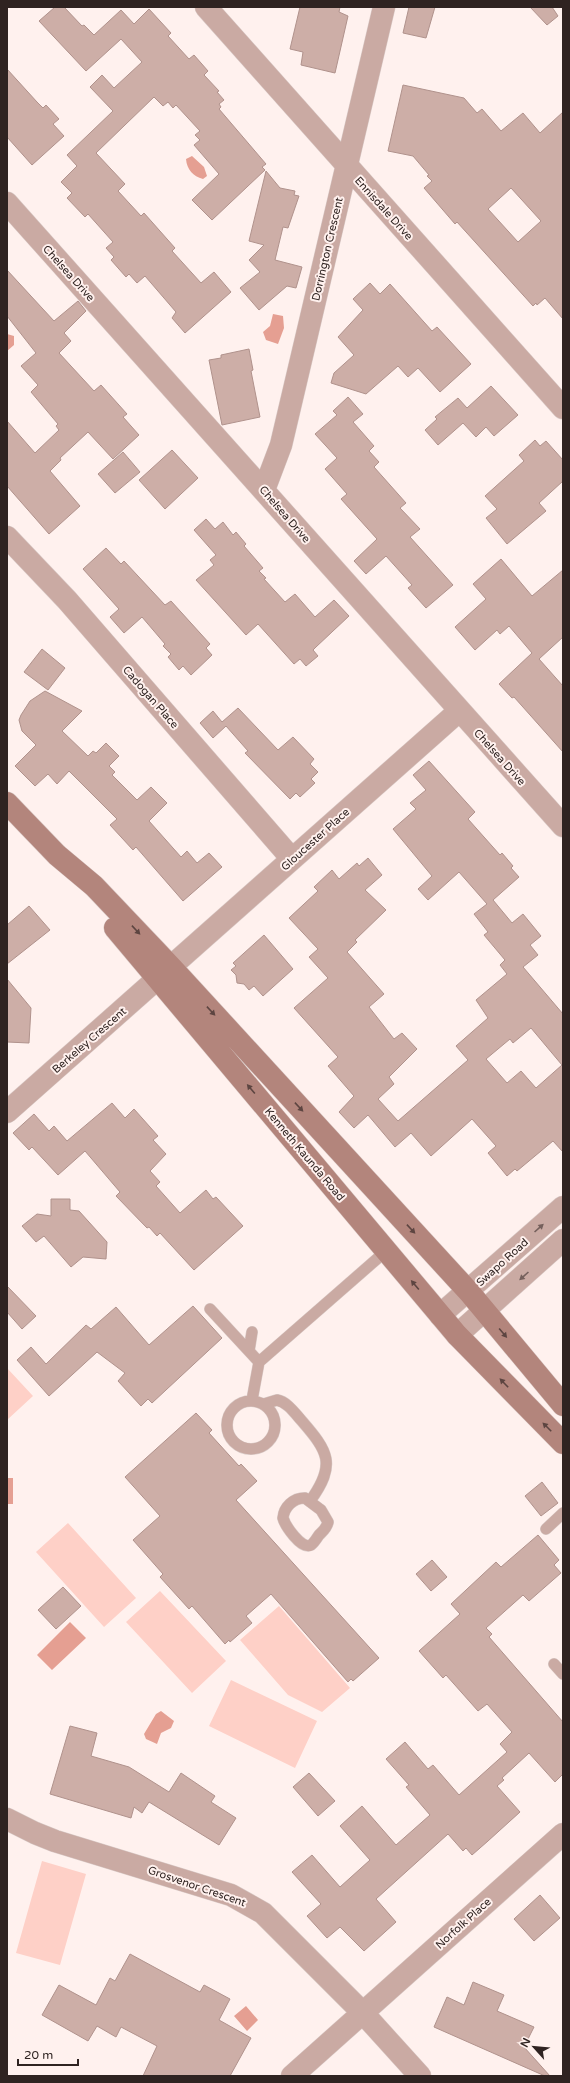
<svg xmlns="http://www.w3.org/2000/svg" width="570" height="2083" viewBox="0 0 570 2083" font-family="'Varela Round',sans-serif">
  <rect width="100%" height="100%" fill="#fff1ee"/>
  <!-- green -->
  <path fill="#fed0c7" d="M7,1368L33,1396L7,1420Z
    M68,1523L136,1598L104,1627L36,1552Z
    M160,1591L226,1661L192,1693L126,1622Z
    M279,1606L350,1688L322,1712L288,1695L240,1640Z
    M231,1680L317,1721L295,1768L209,1726Z
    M42,1861L86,1874L60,1965L16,1953Z"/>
  <!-- water -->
  <path fill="#e59f92" d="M192,156L204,167L207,176L203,179C193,176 187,170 186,159Z
    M273,314L283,316L284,328L278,344L266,340L263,332L270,326Z
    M7,334L14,336V345L7,351Z
    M7,1478H13V1504H7Z
    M70,1622L86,1638L52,1670L37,1655Z
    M161,1711L174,1721L171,1728L161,1733L157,1744L146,1739L144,1734L156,1714Z
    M246,2006L258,2020L247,2031L234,2016Z"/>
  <!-- building -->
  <path fill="#cdaea7" stroke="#b0928c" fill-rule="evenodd" d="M55,7H64L82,26L84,25L94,35L121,10L134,24L149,9L171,33L168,36L189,59L194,55L208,71L204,75L219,91L217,92L224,100L219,104L221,107L219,109L266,164L262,167L265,170L212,220L192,200L219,174L194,145L200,140L195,135L200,131L176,105L173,108L168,102L163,106L154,97L96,153L125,184L118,191L141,216L144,213L175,248L172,251L201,283L214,272L231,292L185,333L172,318L176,312L145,276L137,283L129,274L126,277L111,260L114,257L106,248L113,242L88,214L85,217L67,198L72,193L61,182L77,166L67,155L113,111L90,87L102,75L114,88L142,62L121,39L86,71L39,21Z
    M300,7H340L339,12L348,16L335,73L301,65L303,52L290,49Z
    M409,7H435L426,38L403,33Z
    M530,7H552L558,16L547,25Z
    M7,69L37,102L43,108L46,105L59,119L53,124L64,136L32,165L7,137Z
    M403,85L464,98L477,113L482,109L501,131L523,113L540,133L563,112V319L545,298L537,305L536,303L533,306L457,222L455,224L424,188L432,181L427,176L429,175L413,156L388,151ZM511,188L541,221L518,242L488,209Z
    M266,171L280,188L295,191L294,195L299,196L288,228L283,227L275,260L302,267L296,288L287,286L259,310L240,288L260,272L249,260L264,245L249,241Z
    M7,270L54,321L78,301L86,311L64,333L71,341L59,353L94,391L101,385L127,414L123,417L139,435L113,459L88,432L60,458L61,460L50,471L80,506L49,534L7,486V421L35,453L59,430L56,426L58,424L31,392L38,385L21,366L36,353L7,316Z
    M370,283L380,294L390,284L432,331L437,327L471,364L440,392L418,368L408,377L398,366L366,394L331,383L334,373L354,355L338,337L363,310L353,299Z
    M249,349L253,370L251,371L260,417L222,425L209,360L221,358V355Z
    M491,386L518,415L494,436L486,427L476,437L463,423L438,445L425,430L437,419L435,417L458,398L467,408Z
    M348,397L363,414L353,422L374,446L369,451L379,462L374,467L406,503L400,508L420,529L410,537L453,585L426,608L408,588L412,585L386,556L366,574L354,561L377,539L341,499L347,494L325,469L337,458L315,434L337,415L333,411Z
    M535,440L540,446L546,441L563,460V481L539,503L546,511L507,544L486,518L497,509L485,496L524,461L519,455Z
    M172,450L198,478L165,509L139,480Z
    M123,452L140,472L115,493L98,474Z
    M206,519L215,529L223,522L233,535L236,532L246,544L244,546L263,568L259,571L266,578L264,579L285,602L295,594L315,617L334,600L349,616L316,647L313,650L318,656L306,666L300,659L294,664L258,624L246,635L196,580L214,565L210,560L216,555L194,530Z
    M106,548L121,564L124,561L165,605L171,601L210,644L206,648L212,655L191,675L183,666L179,670L168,657L171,654L163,646L165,644L142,617L124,633L110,617L119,609L83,569Z
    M501,559L532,596L563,570V637L539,659L563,686V752L514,697L512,698L499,684L532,653L509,626L500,634L497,630L475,650L455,627L486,599L473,584Z
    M42,649L65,668L48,690L24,672Z
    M45,691L82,711L62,731L88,756L93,751L96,753L106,743L119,756L109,766L115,772L112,775L137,800L151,787L167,803L149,821L181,857L187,851L197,863L209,853L222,867L183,901L136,847L133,850L110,825L117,819L69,771L57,784L48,774L35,786L15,766L36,745L22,731L19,720L21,715L30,701Z
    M238,708L278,750L293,737L314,759L310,764L318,772L311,779L315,783L300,797L296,793L290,799L245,753L248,751L226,726L213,738L200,723L213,711L222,722Z
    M429,761L475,812L468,819L500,855L502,853L513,866L511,868L519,877L493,900L512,923L523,914L541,936L530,945L538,955L523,967L563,1014V1152L553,1141L517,1171L515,1169L507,1176L488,1153L496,1146L472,1119L431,1156L411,1133L395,1147L368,1115L354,1128L339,1112L354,1096L328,1066L338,1057L294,1008L328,978L309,957L318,949L289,918L318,891L314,887L332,870L339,879L357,863L359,866L368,858L382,875L365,890L386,910L355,940L357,942L347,952L384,994L369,1007L394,1039L402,1033L417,1049L389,1077L394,1084L378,1099L398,1121L468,1060L456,1046L488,1018L476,1000L507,974L500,965L505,960L484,935L488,932L474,914L487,904L459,872L428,900L418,889L432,876L393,829L416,809L410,803L426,790L413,775ZM531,1028L562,1065L536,1088L521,1071L507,1083L486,1059L510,1039L513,1043Z
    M29,906L50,930L7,964V925Z
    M264,935L293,969L263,996L254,986L249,990L244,984L237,983L236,975L231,970L236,966L233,963Z
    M7,979L31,1008L29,1043L7,1042Z
    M112,1103L125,1118L134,1109L158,1136L153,1140L166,1154L150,1171L160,1182L156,1186L180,1213L206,1190L213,1199L216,1197L243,1226L194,1270L160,1233L157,1236L149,1227L147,1228L116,1196L120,1192L85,1151L58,1175L32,1147L29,1150L13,1133L34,1114L49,1131L54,1126L67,1141Z
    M51,1199H70V1210L79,1211L107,1242L106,1259L83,1257L71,1267L44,1236L36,1242L22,1226L37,1214L51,1216Z
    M7,1286L36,1316L22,1329L7,1312Z
    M193,1306L222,1338L152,1403L148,1399L141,1406L118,1381L125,1373L97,1352L49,1396L17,1360L31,1347L46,1364L86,1325L91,1329L116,1307L149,1345Z
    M196,1413L212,1430L209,1433L239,1466L241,1464L257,1481L236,1500L379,1658L353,1681L351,1679L348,1682L271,1594L246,1616L252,1623L230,1642L229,1640L225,1644L192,1606L189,1609L160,1577L163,1574L133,1540L160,1516L125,1477Z
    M542,1482L558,1503L541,1516L525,1496Z
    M538,1535L559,1560L554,1565L561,1573L529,1601L523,1595L486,1628L492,1634L489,1637L563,1722V1774L555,1782L529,1753L502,1778L504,1780L497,1786L520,1812L488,1841L472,1855L466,1848L463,1851L448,1834L376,1899L396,1922L364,1951L340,1927L327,1938L307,1916L321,1904L292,1872L312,1855L340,1887L370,1860L340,1826L362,1806L396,1845L430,1815L406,1787L409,1785L386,1759L405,1742L428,1769L433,1765L459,1795L507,1752L500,1744L512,1732L487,1704L478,1711L446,1675L443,1678L419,1651L460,1614L451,1604L496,1562L501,1567Z
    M432,1560L447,1577L431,1591L416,1574Z
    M63,1587L81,1606L56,1629L38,1610Z
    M70,1726L97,1733L91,1756L129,1767L169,1792L181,1773L215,1796L211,1802L236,1818L219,1845L149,1802L142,1813L134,1807L131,1818L50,1794Z
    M309,1773L335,1801L318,1816L293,1787Z
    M540,1895L560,1918L534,1941L514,1919Z
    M130,1954L200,1992L204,1985L230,1999L219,2020L251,2038L230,2076H143L157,2046L121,2027L116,2037L97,2026L88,2041L42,2015L59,1985L96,2005L110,1978L115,1981Z
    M473,1982L504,1995L497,2011L534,2027L524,2047L550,2076H545L434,2027L447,1997L464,2005Z"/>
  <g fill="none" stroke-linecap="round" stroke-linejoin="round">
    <defs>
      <path id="service" d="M210,1309L259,1362
        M249,1351L252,1332
        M252,1400L259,1362L386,1251
        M227 1425a24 24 0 1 1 48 0a24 24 0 1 1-48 0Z
        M264,1404L277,1400C287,1402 294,1412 301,1420C328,1451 337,1464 310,1501
        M305,1498L321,1510L328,1522C327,1528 323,1531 319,1535C317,1538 314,1543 311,1545C301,1550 285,1525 283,1518C284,1507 293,1498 305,1498Z
        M546,1529L563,1513
        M554,1664L563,1674"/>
      <path id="minor" d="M206,7L563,408
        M7,203L563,826
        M264,490L281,445L384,7
        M7,537L67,600L292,859
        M7,1112L459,711
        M7,1819L35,1833L55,1841L231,1895L263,1913L363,2013L420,2076
        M292,2076L563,1834"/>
      <path id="tertiary" d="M440,1315L563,1207
        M457,1335L563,1240"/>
      <path id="secondary" d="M7,803L57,855L94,886L171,967L469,1292L563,1405
        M115,928L457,1335L563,1443"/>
    </defs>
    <!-- service casing -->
    <use href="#service" stroke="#daccc9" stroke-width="12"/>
    <!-- minor casing -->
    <use href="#minor" stroke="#daccc9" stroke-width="23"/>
    <!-- tertiary casing -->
    <use href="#tertiary" stroke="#daccc9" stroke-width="23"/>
    <!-- secondary casing -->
    <use href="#secondary" stroke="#daccc9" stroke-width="23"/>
    <!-- service -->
    <use href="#service" stroke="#caaaa3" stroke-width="11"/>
    <!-- minor -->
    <use href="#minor" stroke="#caaaa3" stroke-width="22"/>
    <!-- tertiary -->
    <use href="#tertiary" stroke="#caaaa3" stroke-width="22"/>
    <!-- secondary -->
    <use href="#secondary" stroke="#b3857c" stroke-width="22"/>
  </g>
  <!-- one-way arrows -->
  <defs><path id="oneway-solid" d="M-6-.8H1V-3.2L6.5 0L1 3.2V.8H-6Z"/></defs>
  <g fill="#5d4541">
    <use href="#oneway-solid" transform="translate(136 930) rotate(47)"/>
    <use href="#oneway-solid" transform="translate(211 1011) rotate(47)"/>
    <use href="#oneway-solid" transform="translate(251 1089) rotate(-130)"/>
    <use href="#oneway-solid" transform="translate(299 1107) rotate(47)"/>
    <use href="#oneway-solid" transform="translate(411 1229) rotate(47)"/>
    <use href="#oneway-solid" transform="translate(415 1285) rotate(-130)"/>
    <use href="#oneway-solid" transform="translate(503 1333) rotate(50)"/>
    <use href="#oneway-solid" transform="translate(504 1383) rotate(-134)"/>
    <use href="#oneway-solid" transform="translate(547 1427) rotate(-135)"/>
  </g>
  <g fill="#75605c">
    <use href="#oneway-solid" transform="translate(539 1228) rotate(-42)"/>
    <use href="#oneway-solid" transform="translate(524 1276) rotate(138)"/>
  </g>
  <g text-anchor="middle" stroke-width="4" stroke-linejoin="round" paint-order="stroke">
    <!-- street labels -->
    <g font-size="11" fill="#2f2321" stroke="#fff1ee">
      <text transform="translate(384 208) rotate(48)" y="4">Ennisdale Drive</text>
      <text transform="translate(327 249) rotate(-77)" y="4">Dorrington Crescent</text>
      <text transform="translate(69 273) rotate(48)" y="4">Chelsea Drive</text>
      <text transform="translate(285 514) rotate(49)" y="4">Chelsea Drive</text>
      <text transform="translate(151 697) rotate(49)" y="4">Cadogan Place</text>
      <text transform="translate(500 757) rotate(48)" y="4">Chelsea Drive</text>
      <text transform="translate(315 839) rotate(-42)" y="4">Gloucester Place</text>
      <text transform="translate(89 1040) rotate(-41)" y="4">Berkeley Crescent</text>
      <text transform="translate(305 1154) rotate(50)" y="4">Kenneth Kaunda Road</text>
      <text transform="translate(502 1262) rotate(-42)" y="4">Swapo Road</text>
      <text transform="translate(197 1886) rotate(19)" y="4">Grosvenor Crescent</text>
      <text transform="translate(463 1923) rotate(-42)" y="4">Norfolk Place</text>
    </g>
  </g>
  <!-- border -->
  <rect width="570" height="2083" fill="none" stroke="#2f2321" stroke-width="16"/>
  <!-- north arrow -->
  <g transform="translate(534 2047) rotate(297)" stroke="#fff1ee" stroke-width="3" paint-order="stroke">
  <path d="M0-3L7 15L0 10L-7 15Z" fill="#2f2321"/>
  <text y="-6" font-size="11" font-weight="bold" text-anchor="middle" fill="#2f2321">N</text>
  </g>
  <!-- scale -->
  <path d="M18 2059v6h60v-6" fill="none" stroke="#2f2321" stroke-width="2"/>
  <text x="24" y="2059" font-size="12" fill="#2f2321" stroke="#fff1ee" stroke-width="3" paint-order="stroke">20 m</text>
</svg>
